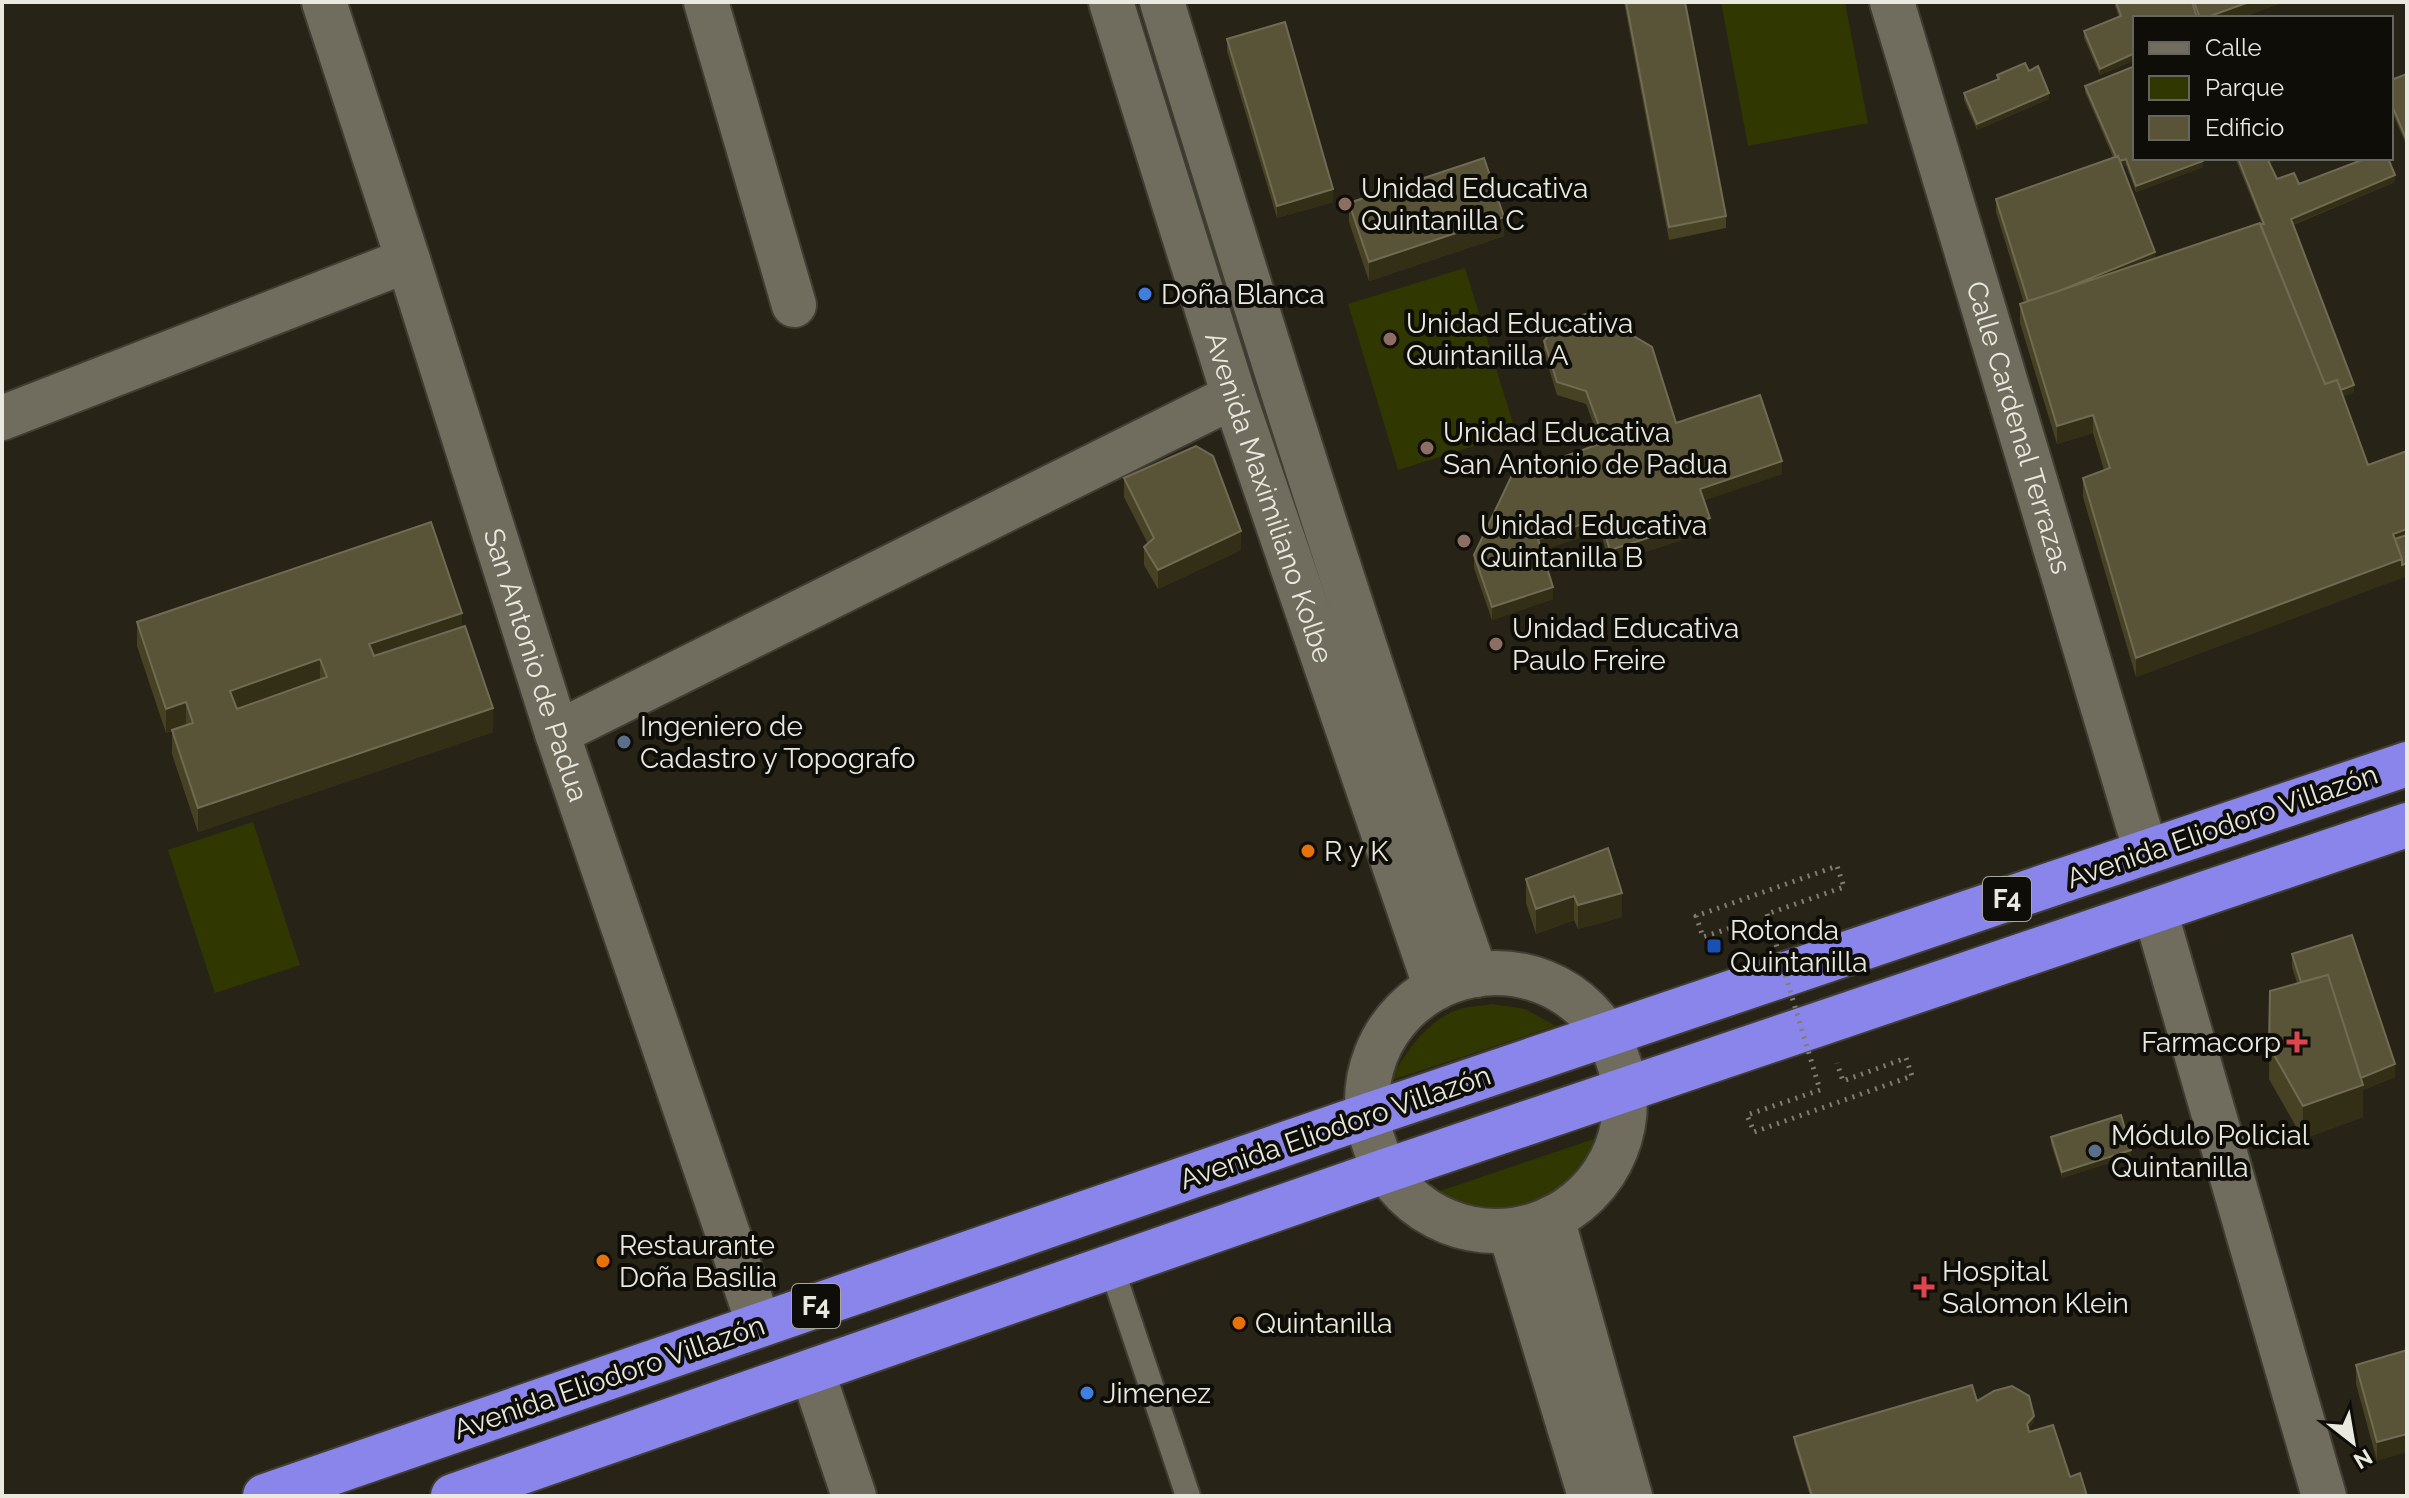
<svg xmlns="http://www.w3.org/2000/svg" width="2409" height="1498" viewBox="0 0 2409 1498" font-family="Raleway,sans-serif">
  <rect width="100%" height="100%" fill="#272417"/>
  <!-- green -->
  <path fill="#303701" d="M1721,2H1845L1868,123L1748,146Z
    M1465,268L1516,433L1398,470L1348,304Z
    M253,822L300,965L215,993L168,850Z
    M1492,1004L1525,1009L1556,1026L1389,1081C1406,1053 1426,1020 1460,1009C1470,1006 1481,1006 1492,1004Z
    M1594,1139C1589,1150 1586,1164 1579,1173C1552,1210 1507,1225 1463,1212C1452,1208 1441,1200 1431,1194Z"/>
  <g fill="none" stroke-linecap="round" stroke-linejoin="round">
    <defs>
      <path id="lane" d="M1111,1266L1188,1496"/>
      <g id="street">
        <path id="s1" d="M324,2L408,260L557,733L759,1325"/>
        <path d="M706,2L794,305"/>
        <path id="s2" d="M1892,2L2146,852"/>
        <path d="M2,418L408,260"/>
        <path d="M557,733L1234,396"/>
        <path d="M2155,911L2324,1496"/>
        <path d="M812,1371L854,1496"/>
      </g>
      <g id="secondary">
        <path id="s3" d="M1111,2L1234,396L1436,988"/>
        <path d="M1162,2C1262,328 1363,653 1476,975"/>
        <circle cx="1496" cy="1102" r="129"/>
        <path d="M1552,1218L1630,1496"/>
        <path d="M1510,1231L1590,1496"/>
      </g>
      <path id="highway" d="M265,1496L1366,1116L2407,764
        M453,1496L1385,1171L2407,825"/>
    </defs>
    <!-- lane casing -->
    <use href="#lane" stroke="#403d34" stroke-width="28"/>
    <!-- street casing -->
    <use href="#street" stroke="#403d34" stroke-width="48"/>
    <!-- secondary casing -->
    <use href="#secondary" stroke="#403d34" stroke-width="48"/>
    <!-- highway casing -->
    <use href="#highway" stroke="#403d34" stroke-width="48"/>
    <!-- path -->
    <path stroke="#807e72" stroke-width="5" stroke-dasharray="2 6" stroke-linecap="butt" d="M1755,940L1749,922L1703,937L1696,916L1837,866L1844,887L1767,914
      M1820,1090L1747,1115L1754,1132L1912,1076L1906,1058L1843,1081L1837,1063"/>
    <!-- lane -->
    <use href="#lane" stroke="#706d5e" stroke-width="24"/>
    <!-- street -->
    <use href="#street" stroke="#706d5e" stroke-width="44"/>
    <!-- secondary -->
    <use href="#secondary" stroke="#706d5e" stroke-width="44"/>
    <!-- highway -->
    <use href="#highway" stroke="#8985ea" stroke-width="44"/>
    <!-- path-bridge -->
    <path stroke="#807e72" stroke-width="5" stroke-dasharray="2 6" stroke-linecap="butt" d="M1767,914L1820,1090"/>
  </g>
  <!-- wall -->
  <path fill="#474224" d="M1624,2H1685L1726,216V228L1669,240Z
    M2115,2H2284L2240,18H2135V60L2100,75L2084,38V31L2119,17L2115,6Z
    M1227,39L1333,202L1277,218L1227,51Z
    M2029,71L2049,99L1977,130L1964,100V93L1997,80V75Z
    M2407,74V147L2391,109V80Z
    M2085,86L2203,167L2136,192L2126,165L2122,167L2155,258L2262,224L2235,158H2281L2269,163L2277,179L2299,184L2395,182L2293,225L2354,392L2343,396L2407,576L2136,677L2083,497V478L2104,470L2093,433L2057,444L2020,323V304L2024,303L1996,212V199L2113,157L2085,92Z
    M1349,203L1504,236L1369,281L1349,222Z
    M1544,341L1676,423L1782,474L1704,500L1710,531L1610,563L1600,531L1541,550L1553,599L1492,620L1474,568V555L1601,444L1586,404L1557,395L1544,353Z
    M1124,478L1241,550L1158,589L1144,565V547L1148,544L1124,497Z
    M137,622L462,627L493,732L198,832L172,754V731L166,733L137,646Z
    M1526,879L1622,917L1578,929L1574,920L1536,934L1526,903Z
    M2292,954L2395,1077L2363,1090V1117L2303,1139L2269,1079L2270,991L2297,983L2292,967Z
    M2051,1137L2131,1156L2062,1178L2051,1144Z
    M2407,1350L2377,1461L2356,1384V1365Z
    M2034,1422L2028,1429L2029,1432L2087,1496H1810L1794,1443V1437Z"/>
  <!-- shaded-wall -->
  <path fill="#332e16" d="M2249,2H2284L2240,18H2205Z
    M2135,53V60L2100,75V69Z
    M2049,93V99L1977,130V124Z
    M2267,158H2281L2267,164Z
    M2126,159V165L2118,169V162Z
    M2203,161V167L2136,192V186Z
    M2395,175V182L2291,225V219Z
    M1333,189V202L1277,218V206Z
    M1504,217V236L1369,281V262Z
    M2155,252V265L2028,303Z
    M2354,385V392L2325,403V397Z
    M2093,415V433L2057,444V426Z
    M1782,461V474L1700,502V489Z
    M1600,518V531L1538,552V539Z
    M1710,518V531L1610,563V550Z
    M2407,529V548L2397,551L2393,534Z
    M1241,531V550L1158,589V570Z
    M2402,559V578L2136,677V658Z
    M2407,563V576L2402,578V565Z
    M1553,587V599L1492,620V607Z
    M462,613V637L369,668V644Z
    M320,659V683L230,715V691Z
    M186,702V726L166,733V709Z
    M493,708V732L198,832V808Z
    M1622,893V917L1578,929V905Z
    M1574,896V920L1536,934V909Z
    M2395,1064V1077L2363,1090V1117L2303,1139V1106L2355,1080Z
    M2131,1150V1156L2062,1178V1172Z
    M2034,1416V1422L2027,1431V1424Z
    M2407,1434V1452L2377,1461V1442Z"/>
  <!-- building -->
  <path fill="#595438" stroke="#706b53" stroke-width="2" fill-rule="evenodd" d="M1626,2H1685L1726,216L1669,227Z
    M2116,2H2192L2197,18H2135V53L2100,69L2084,31L2121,16Z
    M2194,2H2249L2205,18H2200Z
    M1285,22L1333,189L1277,206L1227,39Z
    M2025,63L2029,71L2038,66L2049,93L1977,124L1964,93L1999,79L1997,75Z
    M2135,66V158H2202L2203,161L2136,186L2126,159L2120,161L2118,156L2116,157L2085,86Z
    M2407,74V141L2391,103V80Z
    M2118,156L2155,252L2059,291L2028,301L1996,199Z
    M1484,158L1504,217L1369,262L1349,203Z
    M2238,158H2267L2277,179L2294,173L2299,184L2367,158H2388L2395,175L2291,219L2354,385L2341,390L2337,380L2325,384L2260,224H2264Z
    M2260,223L2325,384L2337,380L2368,465L2407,451V529L2393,534L2402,559L2136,658L2083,478L2110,468L2093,415L2057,426L2020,304Z
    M1593,312L1652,347L1676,423L1760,395L1782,461L1700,489L1710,518L1610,550L1600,518L1538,539L1553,587L1492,607L1474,555L1512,475L1605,442L1586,391L1557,382L1544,341L1561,321Z
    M1196,446L1213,456L1241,531L1158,570L1144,547L1154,538L1124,478Z
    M431,522L462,613L369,644L374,656L465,626L493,708L198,808L172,730L193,723L186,702L166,709L137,622ZM320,659L327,677L237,709L230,691Z
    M2407,535V563L2402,565V559L2395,539Z
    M1608,848L1622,893L1578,905L1574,896L1536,909L1526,879Z
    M2352,935L2395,1064L2361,1078L2328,975L2301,982L2292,954Z
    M2328,975L2363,1085L2303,1106L2269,1046L2270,991Z
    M2121,1115L2131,1150L2062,1172L2051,1137Z
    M2407,1350V1434L2377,1442L2356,1365Z
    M1972,1385L1977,1401L1994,1391L2012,1386L2029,1396L2034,1416L2027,1424L2029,1432L2053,1425L2070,1477L2080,1473L2087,1496H1812L1794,1437Z"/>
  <!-- markers -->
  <g fill="#8d6e63" stroke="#0e0d08" stroke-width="3">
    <circle cx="1345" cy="204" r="8"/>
    <circle cx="1390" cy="339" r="8"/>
    <circle cx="1427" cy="448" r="8"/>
    <circle cx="1464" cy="541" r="8"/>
    <circle cx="1496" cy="644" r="8"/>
  </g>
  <g fill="#3f7fe0" stroke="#0e0d08" stroke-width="3">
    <circle cx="1145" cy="294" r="8"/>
    <circle cx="1087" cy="1393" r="8"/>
  </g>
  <g fill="#5c6f8a" stroke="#0e0d08" stroke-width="3">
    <circle cx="624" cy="742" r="8"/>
    <circle cx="2095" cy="1151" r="8"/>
  </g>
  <g fill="#e8710a" stroke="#0e0d08" stroke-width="3">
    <circle cx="1308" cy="851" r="8"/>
    <circle cx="603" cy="1261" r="8"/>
    <circle cx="1239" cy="1323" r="8"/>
  </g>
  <rect fill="#1a4fb4" stroke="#0e0d08" stroke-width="3" x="1706" y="938" width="16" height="16" rx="4"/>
  <g fill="#e0444e" stroke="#0e0d08" stroke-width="3">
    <path d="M2293 1030h8v8h8v8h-8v8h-8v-8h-8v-8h8z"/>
    <path d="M1920 1275h8v8h8v8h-8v8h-8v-8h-8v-8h8z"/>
  </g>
  <g text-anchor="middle" stroke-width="8" stroke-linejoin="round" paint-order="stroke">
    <!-- shield labels -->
    <g fill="#0e0d08" stroke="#a8a79f" stroke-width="2">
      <rect x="1983" y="877" width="48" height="44" rx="6"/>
      <rect x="792" y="1284" width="48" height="44" rx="6"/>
    </g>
    <g font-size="26" font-weight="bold" fill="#eae9e0">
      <text x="2007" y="908">F4</text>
      <text x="816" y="1315">F4</text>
    </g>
    <!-- poi labels -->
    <g font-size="28" fill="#eae9e0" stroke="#0e0d08" text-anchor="start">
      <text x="1361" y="198">Unidad Educativa<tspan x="1361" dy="32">Quintanilla C</tspan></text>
      <text x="1161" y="304">Doña Blanca</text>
      <text x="1406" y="333">Unidad Educativa<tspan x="1406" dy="32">Quintanilla A</tspan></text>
      <text x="1443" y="442">Unidad Educativa<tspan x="1443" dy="32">San Antonio de Padua</tspan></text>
      <text x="1480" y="535">Unidad Educativa<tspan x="1480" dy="32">Quintanilla B</tspan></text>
      <text x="1512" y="638">Unidad Educativa<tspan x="1512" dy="32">Paulo Freire</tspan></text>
      <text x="640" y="736">Ingeniero de<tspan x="640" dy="32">Cadastro y Topografo</tspan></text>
      <text x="1324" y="861">R y K</text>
      <text x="1730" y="940">Rotonda<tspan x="1730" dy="32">Quintanilla</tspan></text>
      <text x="2281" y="1052" text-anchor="end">Farmacorp</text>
      <text x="2111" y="1145">Módulo Policial<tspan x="2111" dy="32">Quintanilla</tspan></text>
      <text x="619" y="1255">Restaurante<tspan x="619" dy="32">Doña Basilia</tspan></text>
      <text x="1942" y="1281">Hospital<tspan x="1942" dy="32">Salomon Klein</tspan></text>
      <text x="1255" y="1333">Quintanilla</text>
      <text x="1103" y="1403">Jimenez</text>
    </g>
    <!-- street labels -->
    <g font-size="28" fill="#eae9e0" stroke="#0e0d08">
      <text dy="10" stroke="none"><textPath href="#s2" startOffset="444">Calle Cardenal Terrazas</textPath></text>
      <text dy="10" stroke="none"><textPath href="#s3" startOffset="520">Avenida Maximiliano Kolbe</textPath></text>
      <text dy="10" stroke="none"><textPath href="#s1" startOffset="696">San Antonio de Padua</textPath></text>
      <text transform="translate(2222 826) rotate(-19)" y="10">Avenida Eliodoro Villazón</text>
      <text transform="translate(1335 1127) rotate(-19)" y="10">Avenida Eliodoro Villazón</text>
      <text transform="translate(609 1377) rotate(-19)" y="10">Avenida Eliodoro Villazón</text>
    </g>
  </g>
  <!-- border -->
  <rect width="2409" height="1498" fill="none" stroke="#eae9e0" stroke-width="8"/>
  <!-- legend -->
  <rect x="2133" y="16" width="260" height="144" fill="#0e0d08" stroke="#66655e" stroke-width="2"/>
  <rect x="2149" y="42" width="40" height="12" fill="#706d5e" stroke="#66655e" stroke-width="2"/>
  <text x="2205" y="56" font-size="24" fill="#eae9e0">Calle</text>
  <rect x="2149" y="76" width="40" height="24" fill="#303701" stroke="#66655e" stroke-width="2"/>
  <text x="2205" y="96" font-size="24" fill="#eae9e0">Parque</text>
  <rect x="2149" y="116" width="40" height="24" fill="#595438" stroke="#66655e" stroke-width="2"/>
  <text x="2205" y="136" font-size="24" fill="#eae9e0">Edificio</text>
  <!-- north arrow -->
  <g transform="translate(2353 1442) rotate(149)" stroke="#0e0d08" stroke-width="6" paint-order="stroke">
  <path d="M0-6L14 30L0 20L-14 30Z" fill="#eae9e0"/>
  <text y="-12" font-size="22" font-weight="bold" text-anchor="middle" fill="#eae9e0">N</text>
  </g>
</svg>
